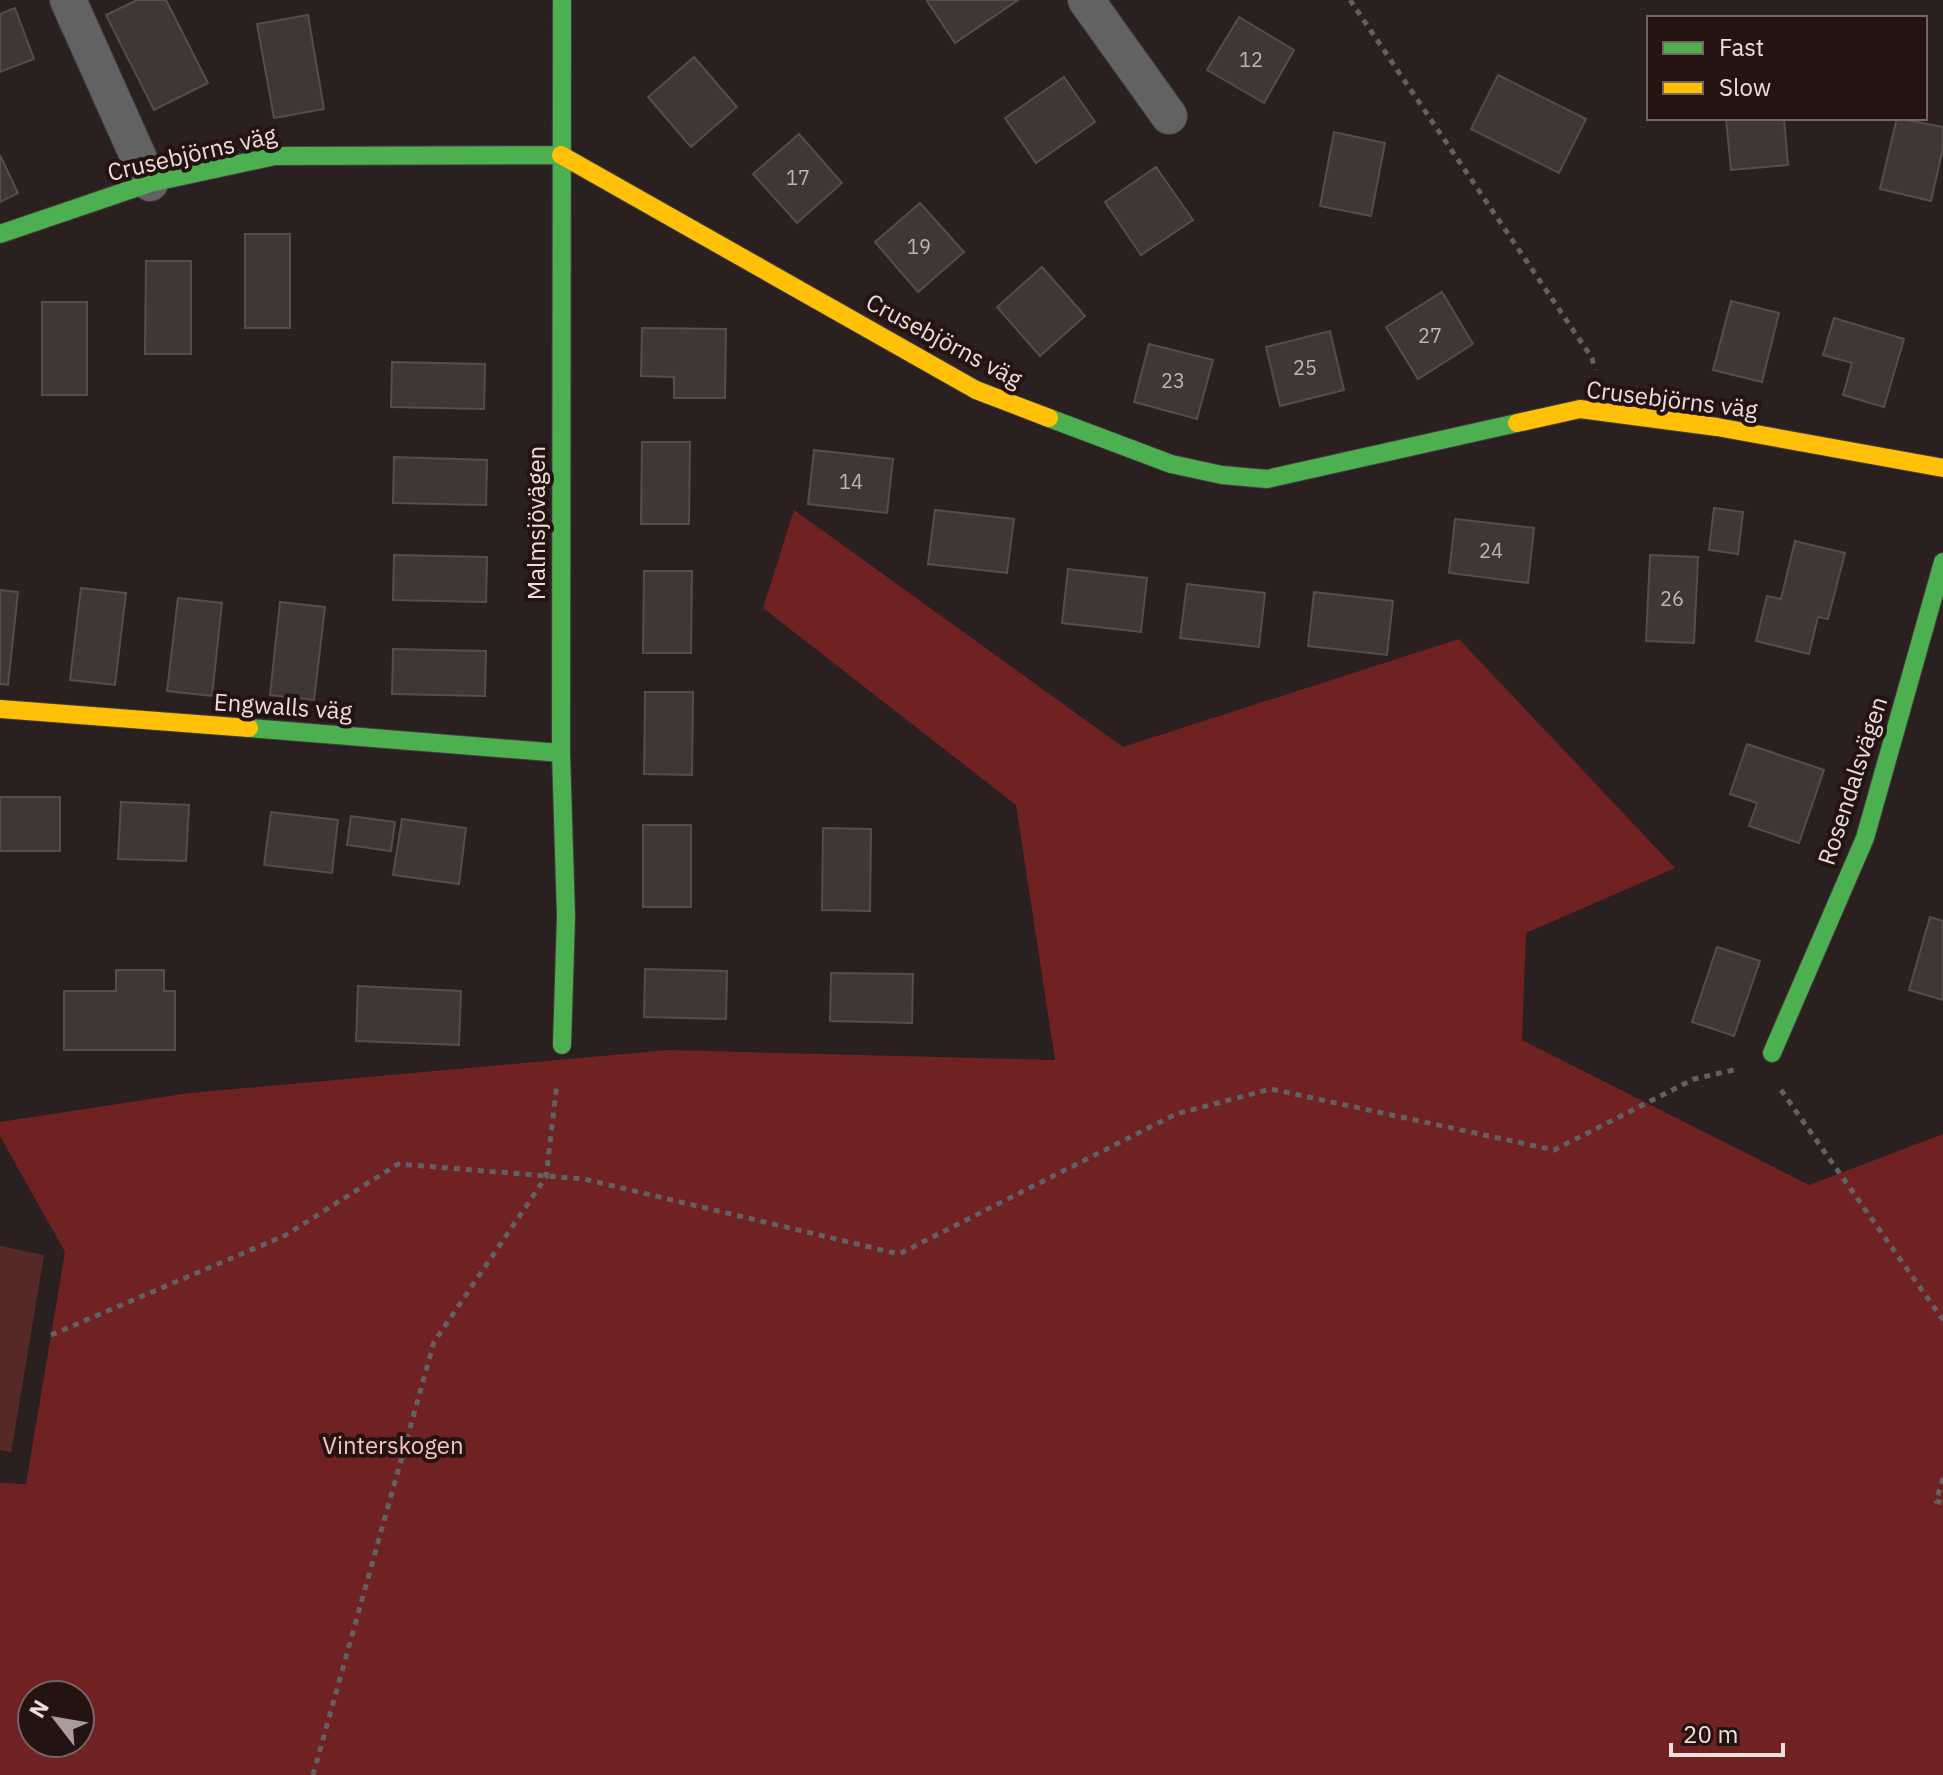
<svg xmlns="http://www.w3.org/2000/svg" width="1943" height="1775" viewBox="0 0 1943 1775" font-family="'IBM Plex Sans',sans-serif">
  <rect width="100%" height="100%" fill="#2a2020"/>
  <!-- green -->
  <path fill="#582a27" d="M0,1246L44,1255L11,1452L0,1450Z"/>
  <!-- forest -->
  <path fill="#702122" fill-rule="evenodd" d="M794,510L1123,747L1459,639L1675,868L1526,933L1522,1040L1809,1185L1943,1134V1775H0V1483L26,1484L65,1252L0,1136V1122L189,1093L669,1050L1055,1060L1016,805L763,608ZM32,1695H80V1743H32Z"/>
  <!-- building -->
  <path fill="#3f3736" stroke="#554c4c" stroke-width="2" d="M137,0H166L208,83L154,110L106,15Z
    M1018,0L955,43L927,1L928,0Z
    M15,8L34,59L0,72V14Z
    M308,15L324,109L274,118L257,24Z
    M1239,17L1294,50L1264,103L1207,70Z
    M694,57L737,107L691,147L648,97Z
    M1498,75L1586,119L1559,173L1471,129Z
    M1064,77L1095,122L1036,163L1005,118Z
    M1726,118H1784L1788,165L1731,170Z
    M1897,118L1943,127V148L1931,201L1880,189Z
    M1334,132L1385,143L1371,216L1320,206Z
    M799,134L842,183L797,223L753,174Z
    M0,155L18,193L0,202Z
    M1156,167L1193,220L1141,255L1105,202Z
    M920,203L964,252L918,292L875,242Z
    M245,234H290V328H245Z
    M146,261H191V354H145Z
    M1042,267L1085,316L1040,356L997,307Z
    M1442,292L1473,344L1418,379L1386,327Z
    M1731,301L1779,313L1762,382L1713,370Z
    M42,302H87V395H42Z
    M1834,318L1904,339L1884,407L1843,395L1852,363L1823,355Z
    M642,328L726,329L725,398H674V377L641,376Z
    M1330,331L1344,390L1280,406L1266,347Z
    M1149,344L1213,360L1197,419L1134,402Z
    M392,362L485,364L484,409L391,407Z
    M642,442H690L689,524H641Z
    M814,450L893,459L887,513L808,504Z
    M394,457L487,460L486,505L393,503Z
    M1714,508L1743,512L1738,554L1709,550Z
    M935,510L1014,519L1007,573L928,564Z
    M1455,519L1534,528L1528,583L1449,573Z
    M1795,541L1845,553L1828,619L1818,617L1809,654L1756,641L1767,596L1781,599Z
    M394,555L487,557L486,602L393,600Z
    M1650,555L1698,557L1694,643L1646,641Z
    M1068,569L1147,578L1141,632L1062,623Z
    M644,571H692L691,653H643Z
    M1187,584L1265,593L1259,647L1180,638Z
    M81,588L126,593L115,685L70,680Z
    M0,590L18,592L8,685L0,684Z
    M1314,592L1393,601L1387,655L1308,646Z
    M178,598L222,603L212,696L167,691Z
    M280,602L325,607L314,700L270,695Z
    M393,649L486,651L485,696L392,694Z
    M645,692H693L692,775L644,774Z
    M1747,744L1824,770L1799,843L1749,826L1757,803L1730,794Z
    M0,797H60V851H0Z
    M121,802L189,805L186,861L118,859Z
    M271,812L338,820L332,873L264,865Z
    M351,816L395,822L391,851L347,845Z
    M402,819L466,828L459,884L393,875Z
    M643,825H691V907H643Z
    M823,828L871,829L870,911L822,910Z
    M1930,917L1943,921V1000L1909,990Z
    M1717,947L1760,961L1734,1036L1692,1022Z
    M645,969L727,971L726,1019L644,1017Z
    M116,970H164V991H175V1050H64V991H116Z
    M831,973L913,974L912,1023L830,1021Z
    M358,986L461,991L459,1045L356,1041Z"/>
  <g fill="none" stroke-linecap="round" stroke-linejoin="round">
    <defs>
      <path id="street" d="M68,0L150,183
        M1086,0L1169,116"/>
      <path id="fast" d="M562,0L561,753L566,916L562,1045
        M0,234L150,183L275,156L561,155
        M1049,418L1171,464L1222,475L1267,479L1517,423
        M249,728L561,753
        M1772,1053L1865,838L1943,562"/>
      <path id="slow" d="M561,155L976,390L1049,418
        M1517,423L1580,409L1717,427L1943,468
        M0,709L249,728"/>
    </defs>
    <!-- street casing -->
    <use href="#street" stroke="#443b3b" stroke-width="38"/>
    <!-- fast casing -->
    <use href="#fast" stroke="#443b3b" stroke-width="20"/>
    <!-- slow casing -->
    <use href="#slow" stroke="#443b3b" stroke-width="20"/>
    <!-- path -->
    <path stroke="#636061" stroke-width="5" stroke-dasharray="6 6" stroke-linecap="butt" d="M1350,0L1592,358L1595,370
      M1781,1090L1943,1320
      M51,1335L286,1235L398,1164L584,1179L899,1254L1176,1114L1271,1089L1554,1150L1694,1079L1738,1069
      M1943,1478L1936,1501L1943,1503
      M313,1775L434,1342L546,1177L557,1083"/>
    <!-- street -->
    <use href="#street" stroke="#626164" stroke-width="36"/>
    <!-- fast -->
    <use href="#fast" stroke="#4caf50" stroke-width="18"/>
    <!-- slow -->
    <use href="#slow" stroke="#ffc107" stroke-width="18"/>
  </g>
  <g text-anchor="middle" stroke-width="8" stroke-linejoin="round" paint-order="stroke">
    <!-- number labels -->
    <g font-size="20" fill="#c0b4b3">
      <text x="1251" y="67">12</text>
      <text x="798" y="185">17</text>
      <text x="919" y="254">19</text>
      <text x="1430" y="343">27</text>
      <text x="1305" y="375">25</text>
      <text x="1173" y="388">23</text>
      <text x="851" y="489">14</text>
      <text x="1491" y="558">24</text>
      <text x="1672" y="606">26</text>
    </g>
    <!-- street labels -->
    <g font-size="24" fill="#ebdedd" stroke="#251312">
      <text transform="translate(192 154) rotate(-13)" y="8">Crusebjörns väg</text>
      <text transform="translate(944 341) rotate(28)" y="8">Crusebjörns väg</text>
      <text transform="translate(1672 400) rotate(7)" y="8">Crusebjörns väg</text>
      <text transform="translate(537 523) rotate(-90)" y="8">Malmsjövägen</text>
      <text transform="translate(283 707) rotate(4)" y="8">Engwalls väg</text>
      <text transform="translate(1853 781) rotate(-72)" y="8">Rosendalsvägen</text>
    </g>
    <!-- park labels -->
    <g font-size="24" fill="#f7c2bd" stroke="#251312">
      <text x="393" y="1454">Vinterskogen</text>
    </g>
  </g>
  <!-- legend -->
  <rect x="1647" y="16" width="280" height="104" fill="#251312" stroke="#746463" stroke-width="2"/>
  <rect x="1663" y="42" width="40" height="12" fill="#4caf50" stroke="#746463" stroke-width="2"/>
  <text x="1719" y="56" font-size="24" fill="#ebdedd">Fast</text>
  <rect x="1663" y="82" width="40" height="12" fill="#ffc107" stroke="#746463" stroke-width="2"/>
  <text x="1719" y="96" font-size="24" fill="#ebdedd">Slow</text>
  <!-- north arrow -->
  <g transform="translate(56 1719) rotate(301)"><circle r="38" fill="#251312" stroke="#746463" stroke-width="2"/>
  <path d="M0-6L14 30L0 20L-14 30Z" fill="#a79c9b"/>
  <text y="-12" font-size="22" font-weight="bold" text-anchor="middle" fill="#ebdedd">N</text>
  </g>
  <!-- scale -->
  <path d="M1671 1743v12h112v-12" fill="none" stroke="#ebdedd" stroke-width="4"/>
  <text x="1683" y="1743" font-size="24" fill="#ebdedd" stroke="#251312" stroke-width="6" paint-order="stroke">20 m</text>
</svg>
